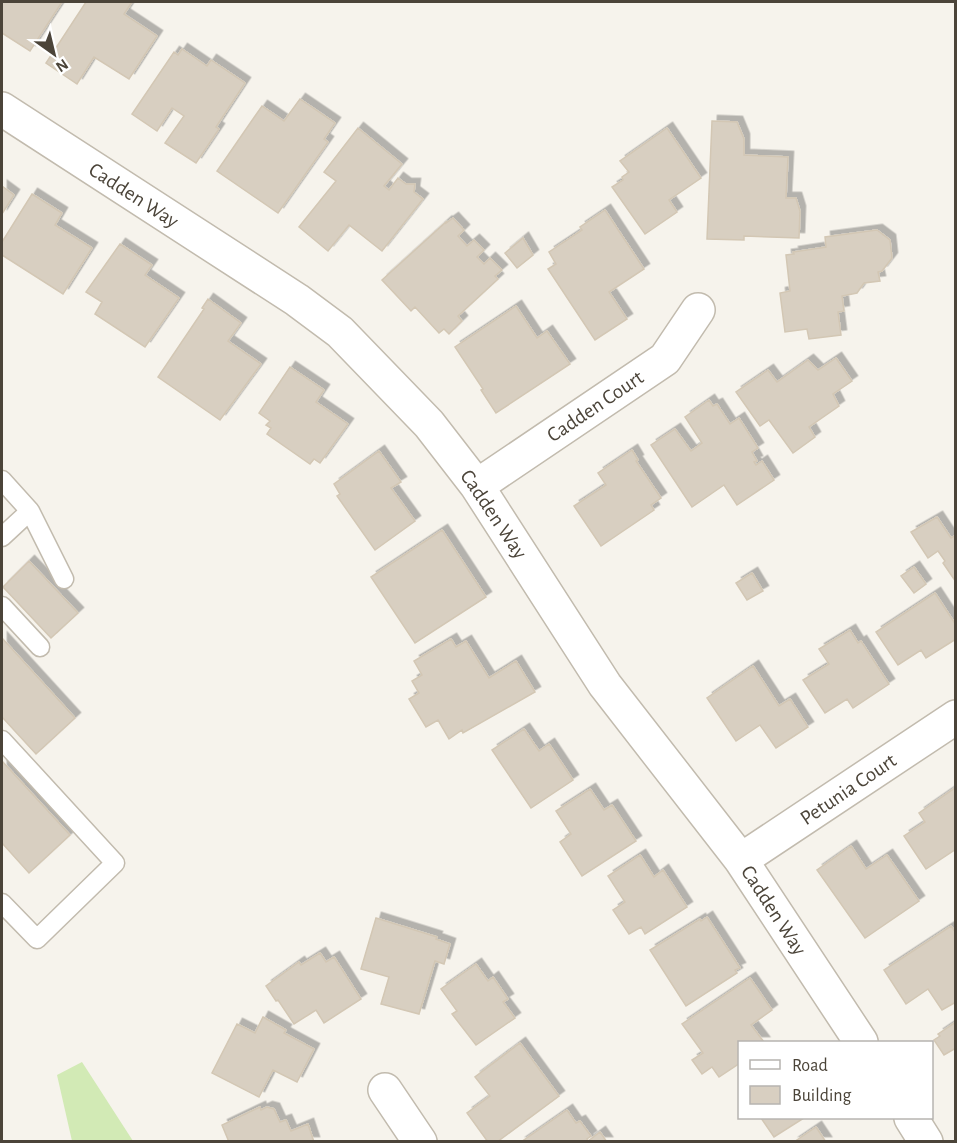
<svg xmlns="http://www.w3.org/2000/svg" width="957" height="1143" viewBox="0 0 957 1143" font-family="'Alegreya Sans',sans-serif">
  <defs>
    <filter id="shadow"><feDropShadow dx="5.5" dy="-5.5" stdDeviation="0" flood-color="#0004"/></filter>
  </defs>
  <rect width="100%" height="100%" fill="#f6f3ec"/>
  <!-- green -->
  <path fill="#d2eab5" d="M82,1062L133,1141H72L57,1075Z"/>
  <!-- building -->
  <path fill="#d8cfc1" stroke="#d3c7b4" stroke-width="1.5" filter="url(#shadow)" d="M2,2H62L30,51L2,33Z
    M86,2H132L124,14L157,36L129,79L94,57L77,84L46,63Z
    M182,49L207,66L211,60L245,83L216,127L219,129L196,163L165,143L184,116L172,108L157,131L132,114L174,52L178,55Z
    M300,99L335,123L324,139L328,142L278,213L217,171L262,106L284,121Z
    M712,121L737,122L744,139V155L788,157L786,198H796L800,211L799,238L744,236V240L707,239Z
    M358,128L402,164L384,186L389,190L398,178L406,184H415L414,192L423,199L382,251L349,225L328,251L299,227L336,181L324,172Z
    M667,128L701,178L669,200L677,212L645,234L612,187L623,180L622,177L629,172L620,161Z
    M2,186L14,195L2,214Z
    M32,194L62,213L55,225L92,248L63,294L2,255V242Z
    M605,210L644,269L609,292L627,319L595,340L548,269L556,264L549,252L582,230L580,227Z
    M453,218L464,230L458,236L467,246L474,240L484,250L477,257L484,264L490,258L502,270L495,276L498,279L458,316L462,321L449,334L444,329L439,333L415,307L411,311L382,280L446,222V223Z
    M877,230L890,240L892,258L882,271L878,272L880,281L864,283L857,293L842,296L844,311L838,312L841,335L809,339L807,329L785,332L780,293L790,291L786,255L794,254L793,252L826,247L825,237Z
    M523,238L533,255L517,268L505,253Z
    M120,244L152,265L145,275L179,298L145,347L95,314L102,302L86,292Z
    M208,299L241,323L228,341L261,364L220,420L158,377L204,309L202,308Z
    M516,306L537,338L547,331L570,364L496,413L481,390L483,389L455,347Z
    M836,358L852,381L833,394L839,406L809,427L815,437L793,453L769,420L760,426L736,392L768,370L777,382L808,360L818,370Z
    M290,367L324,390L316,402L348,424L320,463L314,459L310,464L267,434L271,428L266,425L270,421L259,413Z
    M709,400L713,406L717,404L730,424L739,418L758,448L752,452L757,461L754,462L756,465L762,461L774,480L737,505L724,485L692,507L651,445L675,429L691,451L702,443L685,417Z
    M632,450L638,460L636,461L661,498L651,505L654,510L601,546L574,506L606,485L598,473Z
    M379,451L401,482L391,488L415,521L375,550L337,496L340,494L334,484Z
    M937,517L951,538L956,535V582L943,563L945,561L938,551L928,558L911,532Z
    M442,530L486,597L415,643L371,577Z
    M29,561L78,613L51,638L3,587Z
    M914,567L926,584L914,593L901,576Z
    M752,573L763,591L747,600L736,583Z
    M935,593L956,625V639L926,658L921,650L898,665L876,632Z
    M850,630L858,643L861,641L889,684L853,708L847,699L825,713L803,680L829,664L819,649Z
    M2,638L75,718L36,754L2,717Z
    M451,639L456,647L466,641L489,678L516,661L535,692L463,733L462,730L449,739L438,720L426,727L409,699L419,693L412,681L422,675L414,661Z
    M753,666L779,706L790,699L808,727L776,748L760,725L736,741L707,698Z
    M524,729L539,751L549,744L573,780L531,808L492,750Z
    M2,761L70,835L29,873L2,843Z
    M955,788L956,849L926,869L904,836L925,822L919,813Z
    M590,789L604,810L612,805L636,841L582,876L560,842L571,834L556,811Z
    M851,846L866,869L887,855L919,901L865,938L817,870Z
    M640,855L654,877L663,870L687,907L645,934L641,927L629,934L613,910L625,902L608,876Z
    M707,917L740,968L735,970L737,973L686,1006L650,950L700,919L701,921Z
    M376,918L437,937L436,939L450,944L444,964L435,961L419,1014L381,1004L389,977L361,969Z
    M951,926L956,933V1002L942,1010L928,989L906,1004L884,970Z
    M320,953L326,962L334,957L361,999L324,1023L316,1010L294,1024L278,1000L276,1001L266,986L299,962L301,965Z
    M476,964L488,981L493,977L508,999L503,1002L515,1018L476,1045L452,1014L457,1011L441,989Z
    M750,978L772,1010L751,1025L764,1042H740V1063L719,1077L712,1067L702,1074L692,1060L703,1053L682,1024Z
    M263,1017L286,1030L284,1033L314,1049L297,1082L273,1070L259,1097L212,1073L237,1024L255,1033Z
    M956,1022V1048L944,1055L934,1040L940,1036L938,1034Z
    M520,1043L559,1096L497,1142H488L467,1113L490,1096L475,1077Z
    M260,1107L261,1110L267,1107L274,1109L280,1122L286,1120L291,1131L308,1124L314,1142H229L222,1125Z
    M567,1110L576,1123L580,1121L591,1136L587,1139L588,1141L600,1132L607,1142H521Z
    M761,1118H804L774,1137Z
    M816,1127L826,1142H794Z"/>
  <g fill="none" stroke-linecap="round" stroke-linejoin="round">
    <defs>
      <path id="service" d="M2,480L30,511L2,537
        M30,511L64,579
        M2,606L40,647
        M2,740L115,863L37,939L2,903"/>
      <path id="minor" d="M2,109L297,300L340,332L429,424L477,486L605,685L741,860L861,1042
        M477,486L665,359L698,310
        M741,860L956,717
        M385,1090L420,1142
        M911,1118L926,1142"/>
    </defs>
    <!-- service casing -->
    <use href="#service" stroke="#c2bbae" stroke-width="21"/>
    <!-- minor casing -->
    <use href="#minor" stroke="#c2bbae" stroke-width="36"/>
    <!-- service -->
    <use href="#service" stroke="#fff" stroke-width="18"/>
    <!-- minor -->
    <use href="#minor" stroke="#fff" stroke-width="33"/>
  </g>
  <g text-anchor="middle" stroke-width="4.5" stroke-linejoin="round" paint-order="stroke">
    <!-- street labels -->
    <g font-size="21" fill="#4b4439" stroke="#fff">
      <text transform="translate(134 195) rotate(33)" y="7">Cadden Way</text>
      <text transform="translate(595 406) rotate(-34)" y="7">Cadden Court</text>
      <text transform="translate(494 514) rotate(56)" y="7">Cadden Way</text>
      <text transform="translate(848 789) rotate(-34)" y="7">Petunia Court</text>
      <text transform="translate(774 910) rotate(57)" y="7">Cadden Way</text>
    </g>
  </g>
  <!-- border -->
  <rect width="957" height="1143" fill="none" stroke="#4b4439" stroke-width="6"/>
  <!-- legend -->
  <rect x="738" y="1041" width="195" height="78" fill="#ffffff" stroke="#b7b4b0" stroke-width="1.5"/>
  <rect x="750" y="1060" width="30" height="9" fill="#ffffff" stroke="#b7b4b0" stroke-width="1.5"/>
  <text x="792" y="1071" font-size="18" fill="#4b4439">Road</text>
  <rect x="750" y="1086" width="30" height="18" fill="#d8cfc1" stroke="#b7b4b0" stroke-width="1.5"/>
  <text x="792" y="1101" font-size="18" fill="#4b4439">Building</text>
  <!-- north arrow -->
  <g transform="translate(54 54) rotate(146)" stroke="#ffffff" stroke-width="4.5" paint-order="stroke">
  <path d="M0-4.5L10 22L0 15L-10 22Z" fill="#4b4439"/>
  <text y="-9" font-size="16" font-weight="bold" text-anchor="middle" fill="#4b4439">N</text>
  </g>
</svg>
